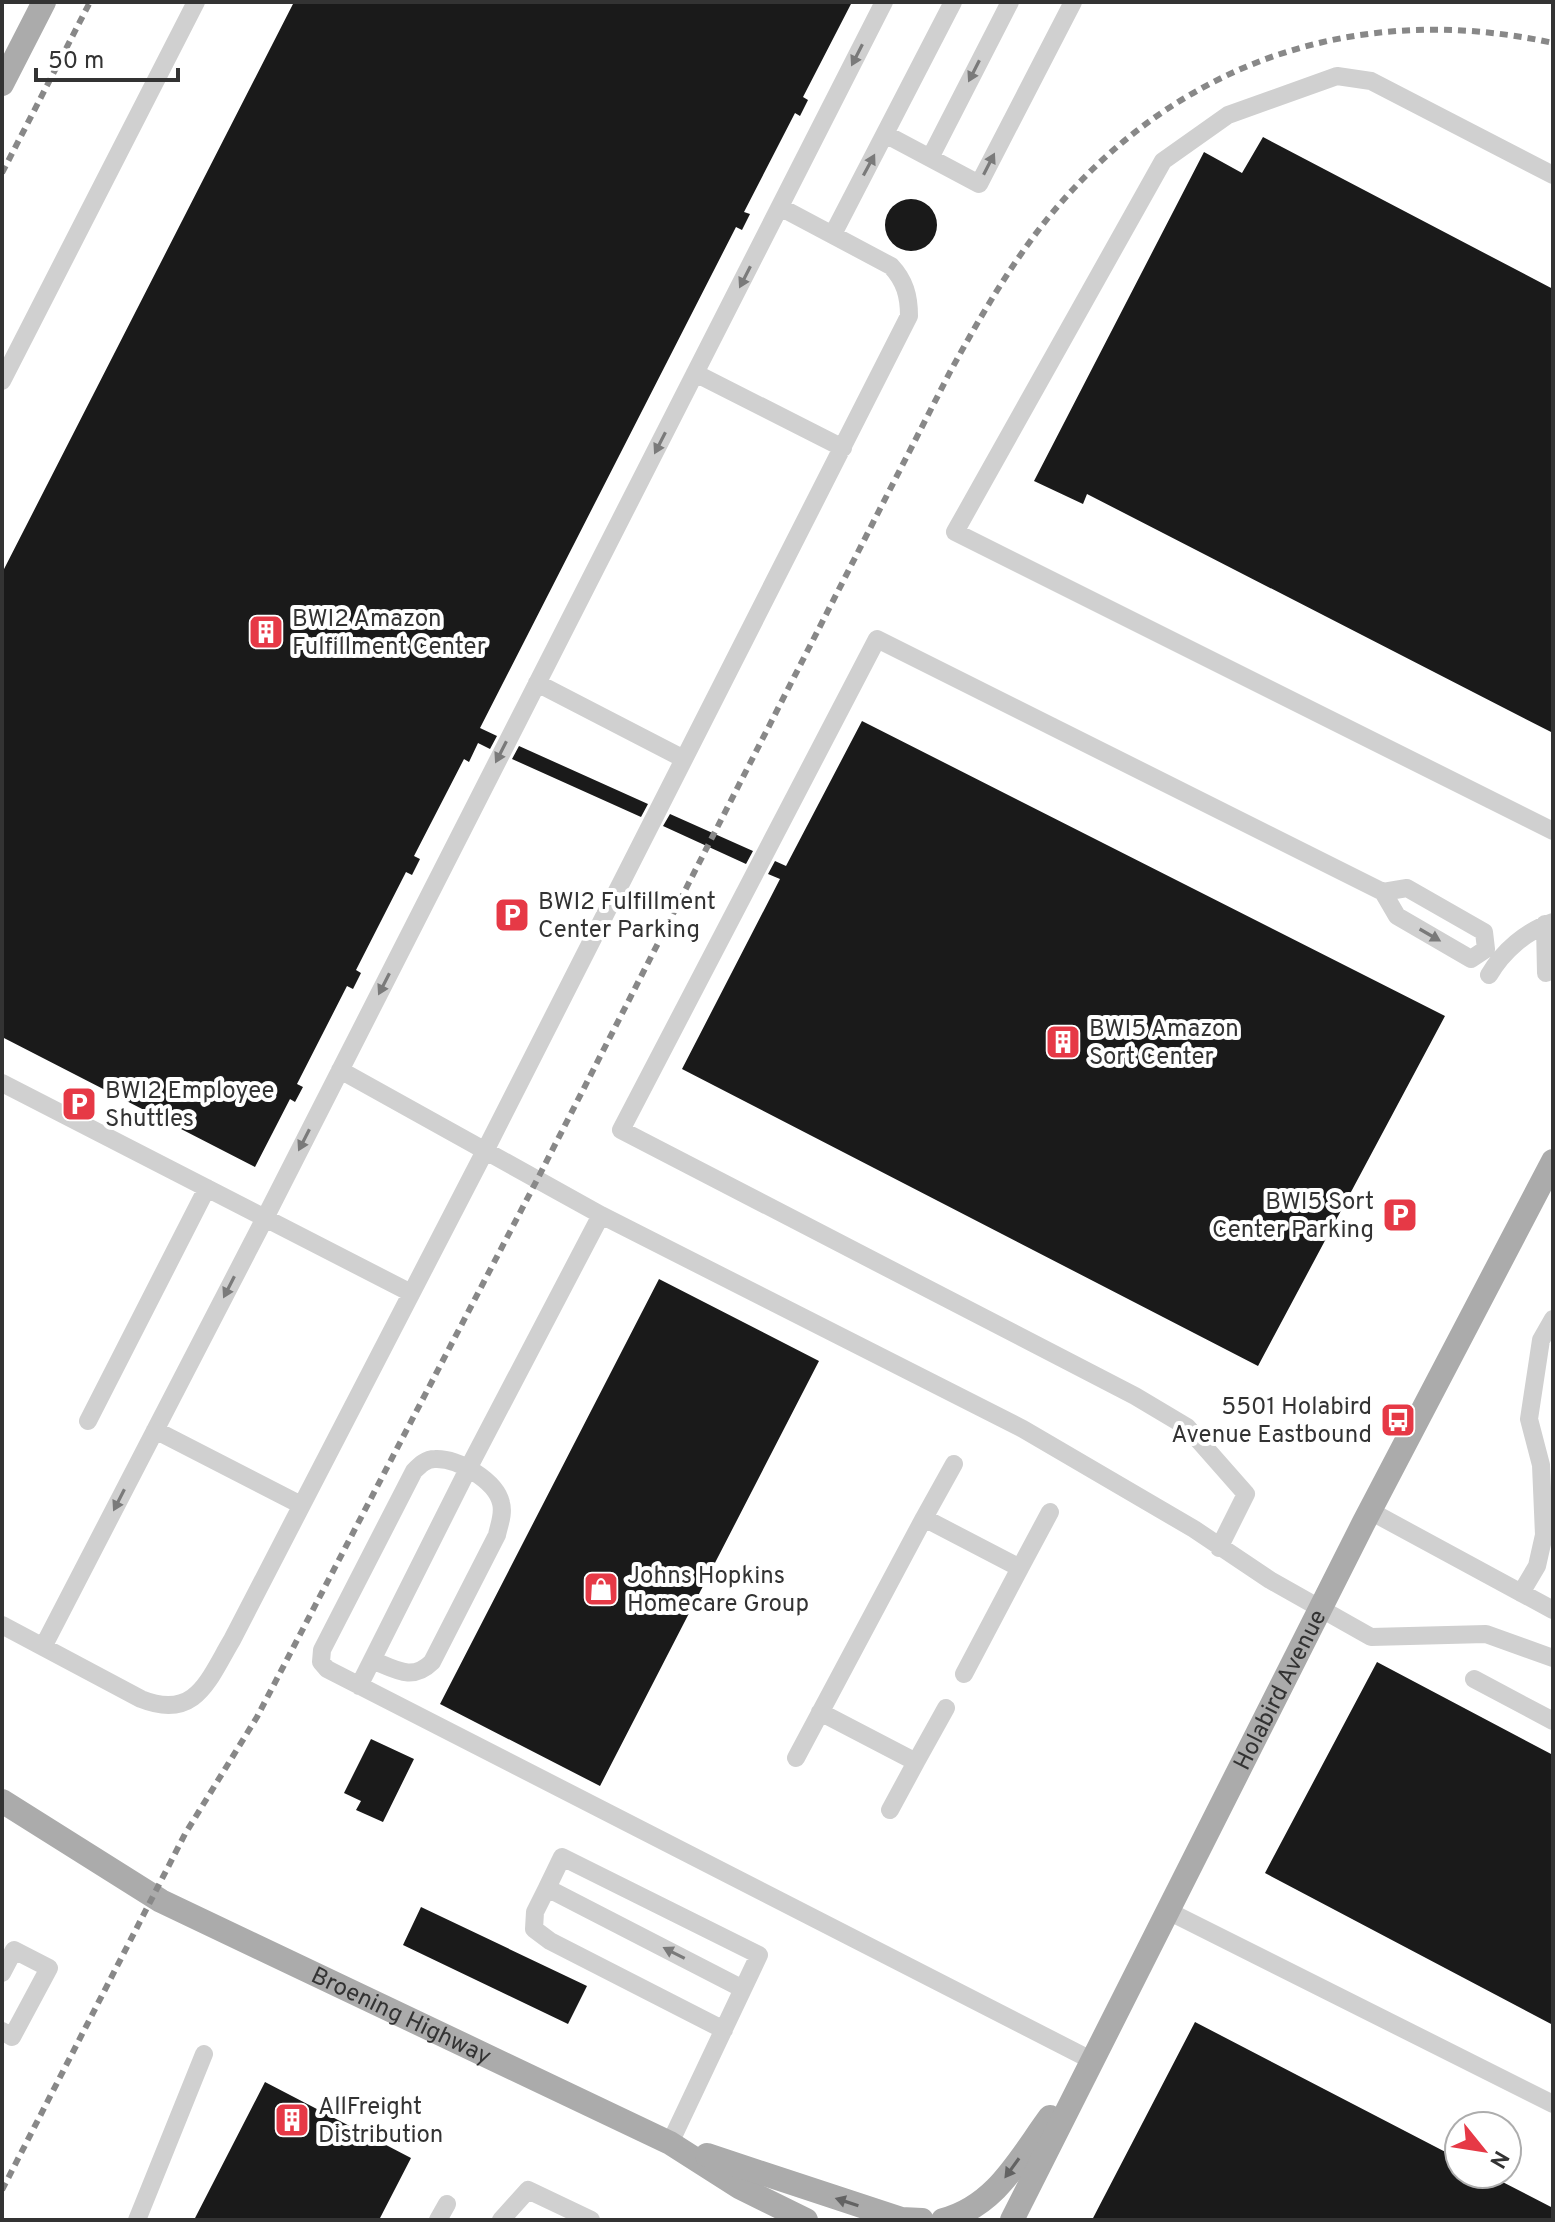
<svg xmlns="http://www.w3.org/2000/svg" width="1555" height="2222" viewBox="0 0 1555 2222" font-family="Overpass,sans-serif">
  <rect width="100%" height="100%" fill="#fff"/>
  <!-- building -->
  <path fill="#1a1a1a" d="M294,2H852L803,97L808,100L800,116L795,113L744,212L750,214L742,230L736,227L480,728L497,736L490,749L478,743L469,762L464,759L414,856L420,859L412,875L406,872L356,970L361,973L353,989L347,986L297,1084L303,1087L295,1102L290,1099L255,1167L2,1037V573Z
    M1263,137L1553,289V733L1087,494L1083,504L1034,481L1204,152L1242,173Z
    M885 225a26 26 0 1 1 52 0a26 26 0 1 1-52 0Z
    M862,721L1445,1016L1258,1366L682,1069L780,879L768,874L775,861L786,866Z
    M519,746L648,804L641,817L512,759Z
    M670,814L753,851L746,864L663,826Z
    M659,1279L819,1361L600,1786L440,1704Z
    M1377,1662L1553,1755V2025L1265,1873Z
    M371,1739L414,1759L383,1822L356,1810L361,1801L344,1793Z
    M421,1907L587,1986L568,2024L403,1945Z
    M1195,2022L1459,2159V2174H1487L1553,2208V2220H1092Z
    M265,2082L411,2158L379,2220H194Z"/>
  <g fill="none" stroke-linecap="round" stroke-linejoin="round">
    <!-- minor -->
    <path stroke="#d0d0d0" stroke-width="18" d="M885,134L979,184L1073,2
      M930,158L1010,2
      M1553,175L1371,81L1337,76L1228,115L1163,161L955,532L1553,831
      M833,234L953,2
      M695,373L843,448
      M2,381L196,2
      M537,683L684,759
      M1383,892L1407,888L1484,932L1486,949
      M1545,924L1546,973
      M1489,975C1503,951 1526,931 1553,922
      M340,1070L601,1215L1023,1429L1194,1529L1270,1580L1371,1637L1486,1634L1553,1658
      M2,1083L411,1293
      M88,1421L207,1188
      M155,1430L301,1505
      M1370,1511L1553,1610
      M924,1518L954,1464
      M1219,1548L1246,1494L1187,1427L1135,1396L621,1130L877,639L1383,892L1397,916L1471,959L1486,949
      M1020,1568L1050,1512
      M1521,1593L1537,1566L1544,1535L1541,1465L1529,1419L1541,1340L1553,1319
      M2,1625L141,1699C196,1721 208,1680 232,1640L486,1149L909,316C909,296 905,281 891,266L780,207
      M43,1647L265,1218L884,2
      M372,1660C395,1669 412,1682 432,1662L497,1535C499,1525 504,1514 501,1503C496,1481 458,1458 435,1459C426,1459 420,1465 414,1471L322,1650L321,1662L327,1669L1091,2060
      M1474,1679L1553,1721
      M359,1686L469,1467L601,1215
      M820,1712L916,1762L946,1708
      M796,1758L924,1518L1020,1568L964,1674
      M890,1810L916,1762
      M547,1888L562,1857L759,1955L670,2143
      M1168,1911L1553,2104
      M2,1973L14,1950L49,1968L12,2037L2,2031
      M724,2030L550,1941L534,1929L535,1912L547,1888L743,1989
      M137,2220L204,2054
      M438,2220L447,2204
      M501,2220L528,2190L591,2220"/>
    <!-- major -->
    <g stroke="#ababab" stroke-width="24">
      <path d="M2,84L44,2"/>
      <path id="s1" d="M2,1801L161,1901L670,2143L739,2187L806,2220"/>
      <path d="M707,2155L901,2219L922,2220"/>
      <path d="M943,2220C996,2206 1019,2159 1050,2117"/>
      <path id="s2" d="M1012,2220L1363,1524L1553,1161"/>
    </g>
    <!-- rail -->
    <path stroke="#888" stroke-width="6" stroke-dasharray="8 6" stroke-linecap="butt" d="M2,173L90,2
      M2,2190L185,1834L257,1717L538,1178L950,372C979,319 1010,265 1048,218C1175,62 1357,0 1553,43"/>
  </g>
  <!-- one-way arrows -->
  <defs><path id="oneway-solid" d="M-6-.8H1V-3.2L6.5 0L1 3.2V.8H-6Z" transform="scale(2)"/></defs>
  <g fill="#7a7a7a">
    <use href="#oneway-solid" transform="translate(857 55) rotate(117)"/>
    <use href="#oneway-solid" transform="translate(974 71) rotate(117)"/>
    <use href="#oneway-solid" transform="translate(989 164) rotate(-63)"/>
    <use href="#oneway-solid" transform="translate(869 165) rotate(-62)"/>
    <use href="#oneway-solid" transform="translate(745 277) rotate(117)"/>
    <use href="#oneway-solid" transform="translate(660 443) rotate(117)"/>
    <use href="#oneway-solid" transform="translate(501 752) rotate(117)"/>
    <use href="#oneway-solid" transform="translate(1430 935) rotate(30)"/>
    <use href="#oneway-solid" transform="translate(384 984) rotate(117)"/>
    <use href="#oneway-solid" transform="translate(304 1140) rotate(117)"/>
    <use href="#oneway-solid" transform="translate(229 1287) rotate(117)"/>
    <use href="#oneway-solid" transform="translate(119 1500) rotate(117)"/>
    <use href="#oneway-solid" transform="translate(674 1953) rotate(-153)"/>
  </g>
  <g fill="#636363">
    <use href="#oneway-solid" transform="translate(1012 2168) rotate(126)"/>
    <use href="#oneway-solid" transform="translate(847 2202) rotate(-162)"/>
  </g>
  <!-- icons -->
  <defs>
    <symbol id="building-square" viewBox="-11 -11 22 22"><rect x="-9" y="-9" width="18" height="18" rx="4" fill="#e63946" stroke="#fff"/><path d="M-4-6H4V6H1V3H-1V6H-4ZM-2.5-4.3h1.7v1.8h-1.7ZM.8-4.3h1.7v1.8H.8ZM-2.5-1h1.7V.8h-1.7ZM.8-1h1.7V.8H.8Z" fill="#fff"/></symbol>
    <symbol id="parking-square" viewBox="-11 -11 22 22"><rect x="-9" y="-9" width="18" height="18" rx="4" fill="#e63946" stroke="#fff"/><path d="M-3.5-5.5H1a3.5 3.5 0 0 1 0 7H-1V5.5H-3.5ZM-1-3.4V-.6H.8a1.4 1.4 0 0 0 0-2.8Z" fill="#fff"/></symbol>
    <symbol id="bus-square" viewBox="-11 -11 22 22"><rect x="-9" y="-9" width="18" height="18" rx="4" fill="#e63946" stroke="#fff"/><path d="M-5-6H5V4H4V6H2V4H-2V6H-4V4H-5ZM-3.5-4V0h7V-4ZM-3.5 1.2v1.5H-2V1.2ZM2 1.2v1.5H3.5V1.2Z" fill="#fff"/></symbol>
    <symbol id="shop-square" viewBox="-11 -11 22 22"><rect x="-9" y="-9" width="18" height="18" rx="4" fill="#e63946" stroke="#fff"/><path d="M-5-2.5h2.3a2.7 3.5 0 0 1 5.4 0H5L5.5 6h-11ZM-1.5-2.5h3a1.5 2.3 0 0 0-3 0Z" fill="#fff"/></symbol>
  </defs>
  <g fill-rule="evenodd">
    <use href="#building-square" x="246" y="612" width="40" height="40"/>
    <use href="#parking-square" x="492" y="895" width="40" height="40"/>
    <use href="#building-square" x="1043" y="1022" width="40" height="40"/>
    <use href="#parking-square" x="59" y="1084" width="40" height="40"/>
    <use href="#parking-square" x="1380" y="1195" width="40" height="40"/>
    <use href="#bus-square" x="1378" y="1400" width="40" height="40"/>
    <use href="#shop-square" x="581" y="1569" width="40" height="40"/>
    <use href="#building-square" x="272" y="2100" width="40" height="40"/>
  </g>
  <g text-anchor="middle" stroke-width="8" stroke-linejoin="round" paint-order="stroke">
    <!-- poi labels -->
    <g font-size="24" fill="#333" stroke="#fff" text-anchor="start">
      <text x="292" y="626">BWI2 Amazon<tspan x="292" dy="28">Fulfillment Center</tspan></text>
      <text x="538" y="909">BWI2 Fulfillment<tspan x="538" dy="28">Center Parking</tspan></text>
      <text x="1089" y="1036">BWI5 Amazon<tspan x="1089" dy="28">Sort Center</tspan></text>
      <text x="105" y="1098">BWI2 Employee<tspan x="105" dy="28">Shuttles</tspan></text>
      <text x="1374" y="1209" text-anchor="end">BWI5 Sort<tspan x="1374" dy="28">Center Parking</tspan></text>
      <text x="1372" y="1414" text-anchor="end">5501 Holabird<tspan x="1372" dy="28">Avenue Eastbound</tspan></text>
      <text x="627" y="1583">Johns Hopkins<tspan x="627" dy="28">Homecare Group</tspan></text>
      <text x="318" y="2114">AllFreight<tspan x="318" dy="28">Distribution</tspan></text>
    </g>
    <!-- street labels -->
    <g font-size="24" fill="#333" stroke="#fff">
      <text dy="8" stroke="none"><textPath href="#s2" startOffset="594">Holabird Avenue</textPath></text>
      <text dy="8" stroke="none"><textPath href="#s1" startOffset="454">Broening Highway</textPath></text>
    </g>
  </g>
  <!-- border -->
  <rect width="1555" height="2222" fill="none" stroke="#333333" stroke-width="8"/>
  <!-- north arrow -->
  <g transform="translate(1483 2150) rotate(120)"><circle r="38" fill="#ffffff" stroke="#adadad" stroke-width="2"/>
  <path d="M0-6L14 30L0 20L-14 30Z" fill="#e63946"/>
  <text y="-12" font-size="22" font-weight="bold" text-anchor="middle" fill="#333333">N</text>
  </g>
  <!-- scale -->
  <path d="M36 68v12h142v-12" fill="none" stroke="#333333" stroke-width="4"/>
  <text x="48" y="68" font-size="24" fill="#333333" stroke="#ffffff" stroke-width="6" paint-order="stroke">50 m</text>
</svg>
